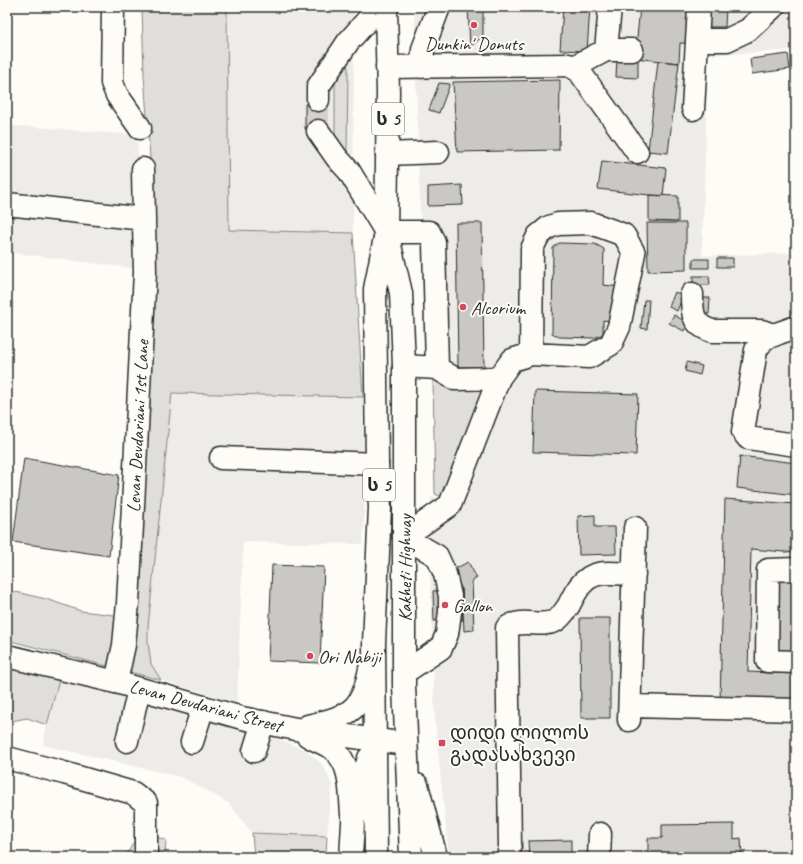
<svg xmlns="http://www.w3.org/2000/svg" width="803" height="864" viewBox="0 0 803 864" font-family="Caveat,'Noto Sans Georgian',sans-serif">
  <rect width="100%" height="100%" fill="#fdfcf7"/>
  <filter id="ink" filterUnits="userSpaceOnUse"><feTurbulence type="fractalNoise" baseFrequency=".025" numOctaves="2"/><feDisplacementMap in="SourceGraphic" scale="8" xChannelSelector="R" yChannelSelector="G"/><feConvolveMatrix kernelMatrix="1 2 1 2 8 2 1 2 1" color-interpolation-filters="sRGB"/></filter>
  <g filter="url(#ink)">
    <!-- built -->
    <path fill="#edece8" d="M227,7H354L353,233L229,230Z
      M414,7H796V50L708,55L702,256L796,253V857H449L435,722L429,537L431,496L441,499L489,385L425,375Z
      M7,125L136,135L140,171V269L7,252Z
      M172,393L363,397L365,489L363,544L243,542L237,703L161,680L151,664L148,642V627Z
      M60,676L256,729L305,750L323,765L332,785L327,836L252,833L229,803L181,777L43,745L47,725Z"/>
    <!-- green -->
    <path fill="#dfdeda" stroke="#858482" d="M142,7H227L229,230L353,233L363,397L172,393L148,627V642L151,664L161,680L7,640V590L46,599L81,611L114,615L136,623L151,171L144,76Z
      M348,66L347,156L335,149V76Z
      M433,378L489,384L442,497L435,494Z
      M7,664L60,676L47,725L27,718L7,722Z
      M140,832L166,840L165,857H125Z
      M252,833L327,836L326,857H254Z"/>
    <!-- building -->
    <path fill="#c9c8c4" stroke="#2b2b2b" d="M468,7H483V36L470,47Z
      M563,7H590L587,51L560,50Z
      M640,7H690L696,44L680,43L679,63L635,58Z
      M706,7H726L725,27H705Z
      M788,54L790,69L752,74L750,59Z
      M617,58L638,59V78L616,77Z
      M658,61L679,63L668,153L648,151Z
      M560,80L559,150L457,152L453,82Z
      M439,83L450,84L439,113L429,110Z
      M305,104H325V129H305Z
      M602,161L666,168L663,196L649,195L598,189Z
      M462,185L463,205L428,206V187Z
      M649,195L678,196V222L649,221Z
      M456,223H482L484,367H458Z
      M647,223H686V270L648,271Z
      M559,243L595,244L604,249L603,285L621,287L618,322L603,320V334L594,338L559,337L552,333L553,248Z
      M717,258H733V267H717Z
      M693,259H709V268H693Z
      M693,276H709L710,285H693Z
      M675,292L683,296L677,311L669,307Z
      M701,298H710L709,314H700Z
      M644,300H649L647,329L641,328Z
      M674,315L688,323L684,331L669,323Z
      M687,362L702,366L700,375L685,371Z
      M535,391L638,394L636,455L533,452Z
      M740,456L796,463V495L737,488Z
      M24,458L119,475L109,556L13,542Z
      M725,499L796,504V553L751,549L748,672L796,674V706L720,702Z
      M595,515V527H615L616,554L579,555L578,516Z
      M468,562L477,578L472,581L474,630L464,631L462,589L451,571Z
      M272,565L324,567L320,663L268,661Z
      M776,578H796V654H777Z
      M462,589L463,620L434,621L433,591Z
      M580,618H610V718H581Z
      M734,824V839L741,838L742,857H648V838H662V825Z
      M571,840V857H529L528,841Z"/>
    <g fill="none" stroke-linecap="round" stroke-linejoin="round">
      <!-- minor-tunnel -->
      <path stroke="#d3d2ce" stroke-width="22" stroke-dasharray="22 11" stroke-linecap="butt" d="M318,100V131"/>
      <defs>
        <path id="minor" d="M113,7L112,83L117,95L140,128
          M697,40H727L748,30L773,7
          M606,50H632
          M387,67L569,65L579,71L637,152
          M422,67L423,49L439,7
          M574,67L606,50L610,7
          M318,100V87L348,42L379,7
          M693,109L699,7
          M318,131L337,158L349,171L386,232H429L434,242L437,368
          M387,154L438,152
          M7,204L144,219
          M692,294C692,313 692,325 712,331H762L773,335
          M796,328H793L779,333L764,339L756,350L743,432L748,438L796,445
          M404,366L437,368L455,379L499,378
          M221,458L377,464
          M796,569L768,570L767,661L796,662
          M405,672L441,648L447,634L450,612V596L445,574L437,556L404,537L450,505L499,378L512,360L531,354L589,357L611,344L619,327L634,253L624,235L591,223L558,224L549,227L538,236L532,249L531,354
          M116,682L124,645L128,603L145,272L143,169
          M630,706L796,710
          M629,720L635,528
          M127,741L139,689
          M192,742L203,707
          M254,751L263,722
          M7,758L64,773L133,793L146,803V857
          M508,857L510,847L507,628C520,617 540,628 555,621C561,618 565,611 569,605C573,597 578,586 586,580C598,569 619,574 634,574
          M599,857L600,834"/>
        <path id="major" d="M7,656L116,682L242,718L296,729L406,744
          M308,726C353,715 362,711 371,664
          M307,735C314,740 329,745 334,750C352,765 350,792 352,814"/>
        <path id="highway" d="M389,241L401,293L404,366V685L411,857
          M417,785L436,857
          M351,857L353,823L358,793L369,758
          M376,857L374,643L380,507L377,464L375,289L386,232L388,92L386,7"/>
      </defs>
      <!-- minor casing -->
      <use href="#minor" stroke="#2b2b2b" stroke-width="25"/>
      <!-- major casing -->
      <use href="#major" stroke="#2b2b2b" stroke-width="25"/>
      <!-- highway casing -->
      <use href="#highway" stroke="#2b2b2b" stroke-width="25"/>
      <!-- minor -->
      <use href="#minor" stroke="#fdfcf7" stroke-width="22"/>
      <!-- major -->
      <use href="#major" stroke="#fdfcf7" stroke-width="22"/>
      <!-- highway -->
      <use href="#highway" stroke="#fdfcf7" stroke-width="22"/>
    </g>
  </g>
  <!-- markers -->
  <g fill="#d1495b" stroke="#fdfcf7" stroke-width="1.5">
    <circle cx="474" cy="25" r="4"/>
    <circle cx="463" cy="307" r="4"/>
    <circle cx="445" cy="605" r="4"/>
    <circle cx="310" cy="656" r="4"/>
    <rect x="438" y="739" width="8" height="8" rx="2"/>
  </g>
  <g text-anchor="middle" stroke-width="4" stroke-linejoin="round" paint-order="stroke">
    <!-- shield labels -->
    <g fill="#fdfcf7" stroke="#6a6a68" stroke-width="1">
      <rect x="372" y="103" width="32" height="32" rx="3"/>
      <rect x="363" y="469" width="32" height="32" rx="3"/>
    </g>
    <g font-size="18" font-weight="bold" fill="#2b2b2b">
      <text x="388" y="125">ს 5</text>
      <text x="379" y="491">ს 5</text>
    </g>
    <!-- poi labels -->
    <g font-size="19" fill="#2b2b2b" stroke="#fdfcf7" text-anchor="start">
      <text x="474" y="50" text-anchor="middle">Dunkin' Donuts</text>
      <text x="471" y="314">Alcorium</text>
      <text x="453" y="612">Gallon</text>
      <text x="318" y="663">Ori Nabiji</text>
      <text x="450" y="739">დიდი ლილოს<tspan x="450" dy="22">გადასახვევი</tspan></text>
    </g>
    <!-- street labels -->
    <g font-size="19" fill="#2b2b2b" stroke="#fdfcf7">
      <text transform="translate(137 426) rotate(-87)" y="7">Levan Devdariani 1st Lane</text>
      <text transform="translate(404 568) rotate(-90)" y="7">Kakheti Highway</text>
      <text transform="translate(206 705) rotate(15)" y="7">Levan Devdariani Street</text>
    </g>
  </g>
  <!-- margin -->
  <rect width="803" height="864" fill="none" stroke="#fdfcf7" stroke-width="24"/>
  <rect x="12" y="12" width="779" height="840" fill="none" stroke="#2b2b2b" stroke-width="1.5" filter="url(#ink)"/>
</svg>
